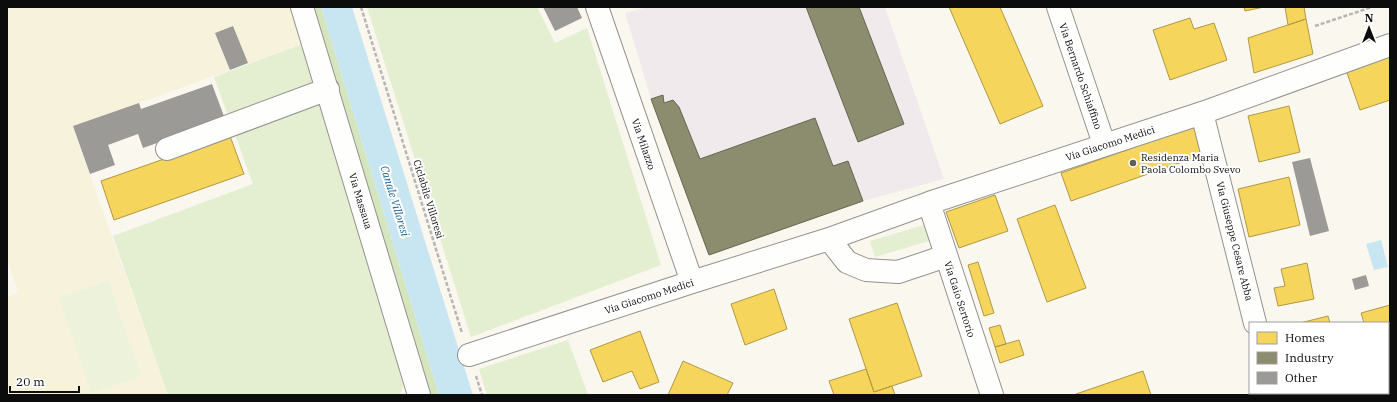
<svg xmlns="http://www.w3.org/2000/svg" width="1397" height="402" viewBox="0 0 1397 402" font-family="'IBM Plex Serif',serif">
  <rect width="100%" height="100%" fill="#faf7ef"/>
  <!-- industrial -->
  <path fill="#f1eaed" d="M647,7H885L944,179L863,201L709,255L651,99L625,13Z"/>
  <!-- farmland -->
  <path fill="#f6f2dc" d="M7,7H292L304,43L73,127L168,395H7V298L18,292L7,260Z"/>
  <!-- green -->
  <path fill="#e4eed0" d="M367,7H537L555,43L587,28L661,265L471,337Z
    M305,43L407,376L400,395H168L113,236L253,184L214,77Z
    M924,225L929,241L875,257L870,241Z
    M568,340L588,395H487L479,369Z"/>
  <!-- forest -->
  <path fill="#d5e5be" d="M309,7H321L439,395H429Z"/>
  <!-- pitch -->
  <path fill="#edf2da" d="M108,281L141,376L92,393L59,298Z"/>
  <!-- water -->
  <path fill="#c8e6f2" d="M321,7H352L473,395H439Z
    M1381,240L1388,267L1374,270L1366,244Z"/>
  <!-- homes -->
  <path fill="#f6d55c" stroke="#b09944" d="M949,7H1000L1043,106L1000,124Z
    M1244,7H1264L1245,11Z
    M1285,7H1304L1306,19L1288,25Z
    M1190,18L1194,29L1214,23L1227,60L1170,80L1153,30Z
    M1306,19L1313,54L1254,73L1248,38Z
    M1390,55V100L1360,110L1346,70Z
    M1289,106L1300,152L1259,162L1248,116Z
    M1195,126L1205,154L1071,201L1061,173Z
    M230,136L244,174L114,220L101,181Z
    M1289,177L1300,225L1249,237L1238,189Z
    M995,195L1008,231L959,248L946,212Z
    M1055,205L1086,288L1047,302L1017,219Z
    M978,262L994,313L984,316L968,265Z
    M1307,263L1314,299L1278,306L1274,288L1285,286L1281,269Z
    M774,289L787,329L745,345L731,304Z
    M897,303L922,376L874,392L849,319Z
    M1390,305V395H1383L1382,393H1388V323H1364L1361,313Z
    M1328,316L1330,323H1300Z
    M1000,325L1006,344L995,347L989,328Z
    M640,331L659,382L640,389L632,371L603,382L590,350Z
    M1019,340L1024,355L1000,363L995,347Z
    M683,361L733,383L727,395H668Z
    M866,369L874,392L892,386L895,395H834L829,381Z
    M1143,371L1151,395H1076V394Z
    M1289,393H1348V395H1289Z"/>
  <!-- industry -->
  <path fill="#8c8c6e" stroke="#666651" d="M806,7H859L904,124L858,142Z
    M663,95L664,103L673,100L679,107L700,159L815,118L833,166L848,161L863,201L709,255L651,99Z"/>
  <!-- building -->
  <path fill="#9c9a96" d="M543,7H577L582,18L555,31Z
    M233,26L248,63L230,70L215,33Z
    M212,84L225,119L143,148L138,134L108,145L115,165L90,174L73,126L139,103L141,109Z
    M1310,158L1329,231L1310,236L1292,162Z
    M1366,275L1369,286L1355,290L1352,279Z"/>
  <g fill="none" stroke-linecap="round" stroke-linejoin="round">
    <defs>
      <path id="minor" d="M302,7L419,395
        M597,7L692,282
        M1058,7L1104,144
        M1202,113L1255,323
        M167,149L328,89
        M929,203L992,395
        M829,239L847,262L866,270L898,272L946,256
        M469,355L692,282L829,239L929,203L1202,113L1390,45
        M1273,393V395"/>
    </defs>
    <!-- minor casing -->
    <use href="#minor" stroke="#93928e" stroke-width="24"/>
    <!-- path -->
    <path stroke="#b7b6b5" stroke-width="2.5" stroke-dasharray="4 2" stroke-linecap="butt" d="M361,7L462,333
      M1315,26L1372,7
      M476,376L482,395"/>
    <!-- minor -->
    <use href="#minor" stroke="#fefefd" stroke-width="22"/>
  </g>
  <!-- markers -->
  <circle fill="#5f5e5b" stroke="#fff" stroke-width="1.5" cx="1133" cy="163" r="4"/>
  <g text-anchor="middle" stroke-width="4" stroke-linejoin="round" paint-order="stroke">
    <!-- street labels -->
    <g font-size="10" fill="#0c0c0c" stroke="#fff">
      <text transform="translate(1081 76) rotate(71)" y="4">Via Bernardo Schiaffino</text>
      <text transform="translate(1110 143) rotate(-18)" y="4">Via Giacomo Medici</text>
      <text transform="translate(644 144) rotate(71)" y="4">Via Milazzo</text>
      <text transform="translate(429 199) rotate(73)" y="4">Ciclabile Villoresi</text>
      <text transform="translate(361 201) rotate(73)" y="4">Via Massaua</text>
      <text transform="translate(1235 241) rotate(76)" y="4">Via Giuseppe Cesare Abba</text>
      <text transform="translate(649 296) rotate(-18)" y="4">Via Giacomo Medici</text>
      <text transform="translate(960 299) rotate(72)" y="4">Via Gaio Sertorio</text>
    </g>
    <!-- poi labels -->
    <g font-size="10" fill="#0c0c0c" stroke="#fff" text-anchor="start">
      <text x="1141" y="161">Residenza Maria<tspan x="1141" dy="12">Paola Colombo Svevo</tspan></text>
    </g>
    <!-- water labels -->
    <g font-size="11" font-style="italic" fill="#1a6798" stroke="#fff">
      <text transform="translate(395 201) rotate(73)" y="4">Canale Villoresi</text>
    </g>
  </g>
  <!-- border -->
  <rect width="1397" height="402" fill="none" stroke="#0c0c0c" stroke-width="16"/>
  <!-- legend -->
  <rect x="1249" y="322" width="140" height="72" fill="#ffffff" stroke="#9e9e9e"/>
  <rect x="1257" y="332" width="20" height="12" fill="#f6d55c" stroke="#9e9e9e"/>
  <text x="1285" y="342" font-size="12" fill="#0c0c0c">Homes</text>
  <rect x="1257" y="352" width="20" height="12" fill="#8c8c6e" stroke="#9e9e9e"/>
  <text x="1285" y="362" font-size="12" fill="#0c0c0c">Industry</text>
  <rect x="1257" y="372" width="20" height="12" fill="#9c9a96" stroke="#9e9e9e"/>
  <text x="1285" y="382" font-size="12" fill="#0c0c0c">Other</text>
  <!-- north arrow -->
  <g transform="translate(1369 28)" stroke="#ffffff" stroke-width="3" paint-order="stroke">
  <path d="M0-3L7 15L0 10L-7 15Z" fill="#0c0c0c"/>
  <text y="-6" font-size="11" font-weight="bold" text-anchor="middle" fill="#0c0c0c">N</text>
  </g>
  <!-- scale -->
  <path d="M10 386v6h69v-6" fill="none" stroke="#0c0c0c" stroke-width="2"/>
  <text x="16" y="386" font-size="12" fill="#0c0c0c" stroke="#ffffff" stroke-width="3" paint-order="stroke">20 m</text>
</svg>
